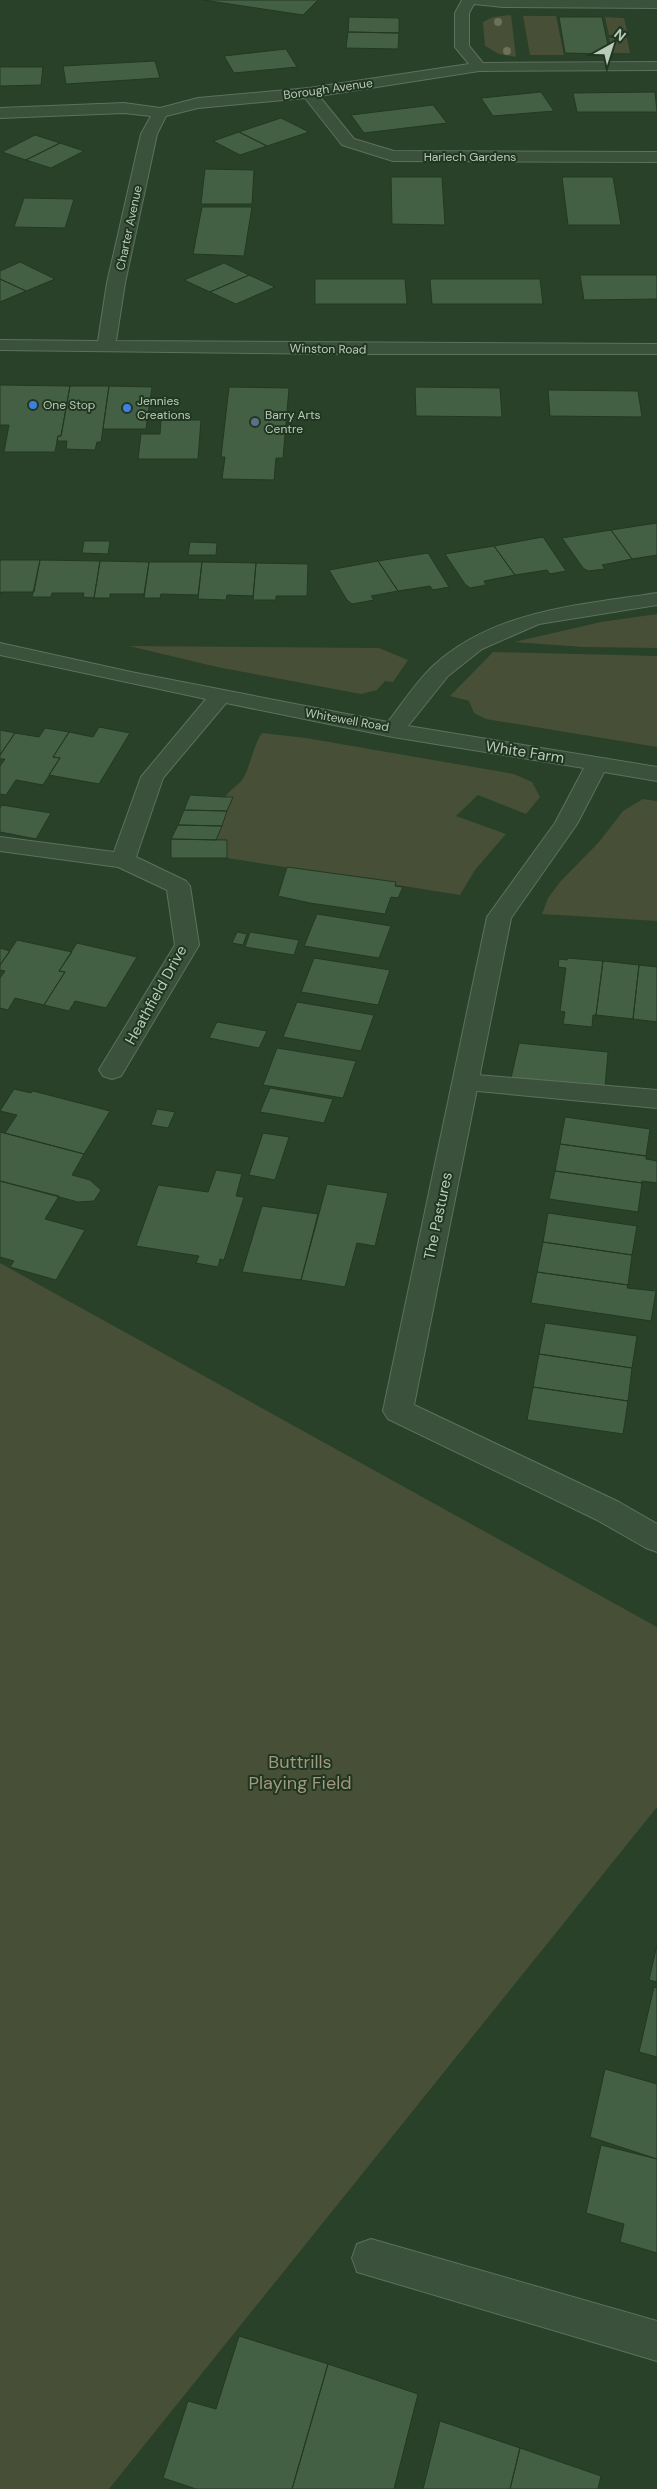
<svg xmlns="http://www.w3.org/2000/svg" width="657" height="2489" viewBox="0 0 657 2489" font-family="'DM Sans',sans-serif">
  <rect width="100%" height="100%" fill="#284128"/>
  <!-- green -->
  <path fill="#474f37" d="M511,15L516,57L499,54L485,46L483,22L493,17Z
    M523,16H556L564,55H530Z
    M605,17L624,18L628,35H609Z
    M609,38H627L630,53H612Z
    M657,614V648L583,647L514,642L601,622Z
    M129,646L379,648L408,660L393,682L385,681L377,690L361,694L217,667Z
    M493,652L657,656V747L486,719L474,713L469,701L450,696Z
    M262,733L306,738L514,774L532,782L540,797L526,814L478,795L456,816L506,834L475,870L460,895L227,858V840H216L232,797H225C230,790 238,785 242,780C251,767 252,747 262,733Z
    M643,799L657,801V921L542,914L548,898L560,882L599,842L623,811Z
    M0,1263L657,1627V1807L109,2489H0Z"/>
  <!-- building -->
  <path fill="#446044" stroke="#233823" d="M203,0H318L303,15Z
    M349,17L399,18V33L348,32Z
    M559,17H602L610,54L565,53Z
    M348,32L399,33L398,49L346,48Z
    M286,49L297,67L234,73L224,56Z
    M155,61L160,78L66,84L63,66Z
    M0,67H43L41,85L0,86Z
    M541,92L554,111L493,116L481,98Z
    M655,92L657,112H577L573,93Z
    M433,105L447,123L364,133L351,115Z
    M281,118L309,132L267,146L239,132Z
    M239,132L267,146L240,155L213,141Z
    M35,135L60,143L26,160L2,152Z
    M60,143L84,151L51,168L26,160Z
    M205,169L254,170L252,204H201Z
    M391,177H442L445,225L392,224Z
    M562,177H613L621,225H568Z
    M24,198L74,199L65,228L14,227Z
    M202,207H252L244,256L193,254Z
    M20,262L55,279L26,291L0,279V271Z
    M224,263L249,275L210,292L184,280Z
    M249,275L275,287L236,304L210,292Z
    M580,275H657V299L584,300Z
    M0,279L26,291L0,302Z
    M315,279H405L407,304H315Z
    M430,279H540L543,304H432Z
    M0,385L70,386L61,436H58L55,452H4L9,425H0Z
    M70,386H109L101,442H97L95,450L66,449L67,441H57L58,436H61Z
    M109,386L152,387L146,429H103Z
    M229,387L289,388L283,458H276L274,480L222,479L225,457H221Z
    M415,387L500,388L502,417L416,416Z
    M548,390L638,391L642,417L550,416Z
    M161,420H201L198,459H138L141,434H160Z
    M657,523V555L632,559L611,530Z
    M611,530L632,559L602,565L605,569L588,571L583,568L562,538Z
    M543,537L566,571L550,574L547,570L515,575L494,546Z
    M84,541H110L108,554L82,553Z
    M190,542L217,543L216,555H188Z
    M494,546L515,575L484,581L486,585L470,588L465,584L445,554Z
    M428,553L449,587L433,590L430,586L398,591L378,561Z
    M0,560H40L34,592H1L0,595Z
    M40,560L100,561L94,598L83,597L84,593H52L51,597H32Z
    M100,561L149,562L144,594H110V598H94Z
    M378,561L398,591L371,596L374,600L352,604L347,600L329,570Z
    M149,562H202L198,595L161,594L160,598H144Z
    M202,562L256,563L253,596L227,595L226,600L198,599Z
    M256,563L308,564L307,596H276V600H253Z
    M99,727L130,733L99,784L49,775L60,758L53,757L69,732L93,737Z
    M45,728L69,732L53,757L60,758L43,785L16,780L6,795L0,794V766L5,759H0V755L15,733L39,737Z
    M0,730L15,733L0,755Z
    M190,795L225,797H233L227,811L184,810Z
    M2,805L51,813L36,839L0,832V808Z
    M184,810L227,811L222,826L178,825Z
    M178,825L222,826L216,840L171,839Z
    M171,839L227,840V858H171Z
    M287,867L396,882L395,886L403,887L398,898L391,897L385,914L310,903L278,896Z
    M317,914L391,926L379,958L304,946Z
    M237,932L247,934L243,945L232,943Z
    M250,932L299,940L294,955L245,947Z
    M17,940L72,952L59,971L65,972L44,1005L15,998L8,1010L0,1008V978L5,971L0,970V965Z
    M77,943L137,957L106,1008L75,1001L69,1011L44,1005L65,972L59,971Z
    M0,948L10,951L0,965Z
    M314,958L390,970L378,1005L301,992Z
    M568,958L603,961L596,1015H593L592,1027L563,1024L565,1012L560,1011L566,968L558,967L559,959L567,960Z
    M603,961L639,965L633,1019L596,1015Z
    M639,965L657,967V1022L633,1019Z
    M297,1002L374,1015L361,1051L283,1037Z
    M217,1022L267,1031L259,1048L209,1038Z
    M519,1043L608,1052L605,1087L511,1078Z
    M277,1048L356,1061L343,1098L263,1085Z
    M270,1088L333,1099L324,1123L260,1112Z
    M14,1089L31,1093L33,1091L110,1111L84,1154L5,1133L17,1115L0,1111Z
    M157,1109L175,1112L168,1128L151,1125Z
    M565,1117L650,1129L646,1156L560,1144Z
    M0,1132L84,1154L72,1175L90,1180L101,1190L94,1201L78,1202L0,1181Z
    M263,1133L289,1137L275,1180L249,1175Z
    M560,1144L646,1156V1159L657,1161V1183L642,1181V1183L555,1171Z
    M216,1170L242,1174L236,1196L244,1197L224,1260L220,1259L218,1267L196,1263L199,1256L136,1246L158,1185L208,1192Z
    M555,1171L642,1183L638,1212L549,1199Z
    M0,1181L59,1196L45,1219L85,1230L56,1280L10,1267L14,1261L0,1257Z
    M327,1184L388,1193L375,1246L357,1243L345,1287L301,1280Z
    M262,1206L318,1214L301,1280L242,1272Z
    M548,1213L637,1226L632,1255L543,1242Z
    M543,1242L632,1255L628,1285L537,1272Z
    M537,1272L628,1285L627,1288L656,1291L651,1321L531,1303Z
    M545,1323L637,1336L632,1368L539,1354Z
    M539,1354L632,1368L628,1401L533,1387Z
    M533,1387L628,1401L623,1434L527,1420Z
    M657,1945V1982L649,1980Z
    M654,1987L657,1988V2057L639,2052Z
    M605,2069L657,2084V2159L590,2137Z
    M601,2145L657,2159V2253L620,2242L624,2224L586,2213Z
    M239,2336L328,2364L292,2489H196L163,2478L188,2401L216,2409Z
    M328,2364L418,2394L394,2489H292Z
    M440,2421L520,2448L510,2489H423Z
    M520,2448L601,2476L598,2489H510Z"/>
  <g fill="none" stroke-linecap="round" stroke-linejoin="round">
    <defs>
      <path id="lane" d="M465,1074L657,1090V1108L456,1089L452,1083L456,1077Z
        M371,2239L657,2321V2361L357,2272L352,2258L357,2244Z"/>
      <path id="street" d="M462,0H657V8L503,7L474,4L469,13V46L483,63L657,62V70L479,71L319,96L354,139L394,151L657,152V162L393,161L342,145L305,98L198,108L166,116L157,134L125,283L116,341L657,344V354H342L0,350V340L98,341L107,283L141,134L151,116L124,113L0,118V108L124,103L160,108L198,98L309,88L469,64L455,47V13Z
        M657,593V605L539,624L482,649L448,676L408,726L657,767V781L604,772L577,824L511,918L414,1405L619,1502L657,1524V1552L646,1548L597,1520L388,1419L383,1411L487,917L555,823L584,768L393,737L226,703L163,778L136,857L186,881L190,886L199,945L121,1076L112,1079L103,1076L99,1070L175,945L167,890L118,867L0,851V837L114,852L141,777L206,699L0,655V643L131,672L388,722C402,704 416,682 433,666C494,610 580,605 657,593Z"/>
    </defs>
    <!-- lane casing -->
    <use href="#lane" stroke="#5d715d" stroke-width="2"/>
    <!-- street casing -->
    <use href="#street" stroke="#5d715d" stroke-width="2"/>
    <!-- lane -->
    <use href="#lane" fill="#3c513c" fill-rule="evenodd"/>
    <!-- street -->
    <use href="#street" fill="#3c513c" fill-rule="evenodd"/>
  </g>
  <!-- trees -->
  <g fill="#6c7158">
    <circle cx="498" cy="22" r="4"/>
    <circle cx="507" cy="51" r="4"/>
  </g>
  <!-- markers -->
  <g fill="#3f7fe0" stroke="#213621" stroke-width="2">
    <circle cx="33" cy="405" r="5"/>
    <circle cx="127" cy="408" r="5"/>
  </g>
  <circle fill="#5c6f8a" stroke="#213621" stroke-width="2" cx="255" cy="422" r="5"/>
  <g text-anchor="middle" stroke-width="4" stroke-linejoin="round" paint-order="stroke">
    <!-- far-street labels -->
    <g font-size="12" fill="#b9cbb9" stroke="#213621">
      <text transform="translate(328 89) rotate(-8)" y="4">Borough Avenue</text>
      <text x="470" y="161">Harlech Gardens</text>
      <text transform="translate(129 228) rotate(-78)" y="4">Charter Avenue</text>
      <text transform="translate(328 349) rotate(1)" y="4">Winston Road</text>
      <text transform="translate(347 720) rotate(10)" y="4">Whitewell Road</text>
    </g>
    <!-- far-poi labels -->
    <g font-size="12" fill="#b9cbb9" stroke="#213621" text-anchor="start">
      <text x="137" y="405">Jennies<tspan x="137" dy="14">Creations</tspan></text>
      <text x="43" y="409">One Stop</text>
      <text x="265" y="419">Barry Arts<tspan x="265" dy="14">Centre</tspan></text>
    </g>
    <!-- street labels -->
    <g font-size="15" fill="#b9cbb9" stroke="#213621">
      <text transform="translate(525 752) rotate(9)" y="5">White Farm</text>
      <text transform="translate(156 995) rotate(-61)" y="5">Heathfield Drive</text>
      <text transform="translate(438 1216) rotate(-78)" y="5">The Pastures</text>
    </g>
    <!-- near-park labels -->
    <g font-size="18" fill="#a4987f" stroke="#213621">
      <text x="300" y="1768">Buttrills<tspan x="300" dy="21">Playing Field</tspan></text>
    </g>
  </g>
  <!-- north arrow -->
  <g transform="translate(612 45) rotate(39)" stroke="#213621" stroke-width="4" paint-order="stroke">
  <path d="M0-4L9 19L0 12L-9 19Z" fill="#b9cbb9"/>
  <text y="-8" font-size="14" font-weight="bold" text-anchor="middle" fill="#b9cbb9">N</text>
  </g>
</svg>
